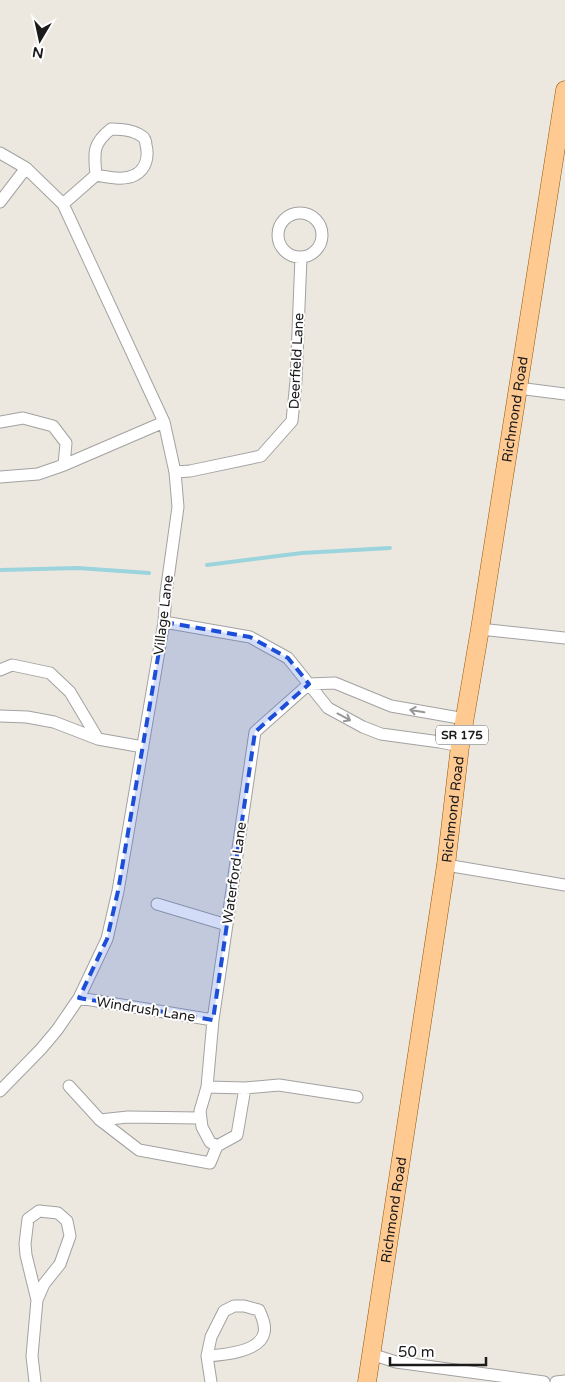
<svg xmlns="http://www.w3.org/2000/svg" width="565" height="1382" viewBox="0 0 565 1382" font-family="'Varela Round',sans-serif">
  <rect width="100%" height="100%" fill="#ede8df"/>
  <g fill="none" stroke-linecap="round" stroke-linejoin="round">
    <!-- stream -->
    <path stroke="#9cd4de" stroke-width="4" d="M207,565L302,553L390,548
      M0,570L78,568L149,573"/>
    <defs>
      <path id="minor" d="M111,129C122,129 136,130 144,138C146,141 146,142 146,145C149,157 146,169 135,175C123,181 109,177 96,175C94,153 92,144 111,129Z
        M0,153L26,168L63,204L164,422L175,472L178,507L166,593L164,622L118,891L107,939L79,998L57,1030L41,1049L0,1091
        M0,202L26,168
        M63,204L96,175
        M278 235a22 22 0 1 1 44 0a22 22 0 1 1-44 0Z
        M518,388L565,394
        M0,422L23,418L53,426L66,443L64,465L38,474L0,477
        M64,465L164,422
        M175,472L190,471L261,456L292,421L296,381L301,257
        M164,622L250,637L288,658L328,708L363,727L381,734L440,742L460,746
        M480,629L565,638
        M0,670L12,665L50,673L70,692L98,739L54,722L27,717L0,716
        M309,684L335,683L391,706L465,719
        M98,739L143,747
        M446,865L565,885
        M157,904L227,925
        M79,998L213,1020
        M69,1086L100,1120L139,1150L210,1163L217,1146L237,1135L245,1088
        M207,1087L245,1088L279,1085L357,1097
        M100,1120L128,1117L200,1118
        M217,1146L210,1142L202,1127L200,1111L207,1087L213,1020L255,732L309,684
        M39,1211L58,1213L67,1221L70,1236L60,1264L44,1284L37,1300L26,1255L25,1244L28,1219Z
        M234,1306H244L259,1310C262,1317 266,1325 264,1333C260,1352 222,1355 207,1356L211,1337L224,1311Z
        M371,1354L396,1362L544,1382
        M207,1356L211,1382
        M35,1382L32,1356L37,1300
        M556,1382L565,1381"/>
      <g id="primary">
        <path id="s1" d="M367,1382L446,865L460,746L480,629L565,90"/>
      </g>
    </defs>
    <!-- minor casing -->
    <use href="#minor" stroke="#a2a2a2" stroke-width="13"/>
    <!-- primary casing -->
    <use href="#primary" stroke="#915700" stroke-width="19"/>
    <!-- minor -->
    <use href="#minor" stroke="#fff" stroke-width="11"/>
    <!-- primary -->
    <use href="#primary" stroke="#ffc992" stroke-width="18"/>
  </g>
  <!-- one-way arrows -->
  <defs><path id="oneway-shaft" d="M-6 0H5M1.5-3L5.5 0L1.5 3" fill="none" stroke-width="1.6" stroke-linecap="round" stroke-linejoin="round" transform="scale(1.25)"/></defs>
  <g stroke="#989898">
    <use href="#oneway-shaft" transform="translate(417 711) rotate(-170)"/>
    <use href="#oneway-shaft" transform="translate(344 717) rotate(28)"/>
  </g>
  <!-- marked area -->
  <path fill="#1d4ed8" fill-opacity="0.2" stroke="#1d4ed8" stroke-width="4" stroke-dasharray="10 6" stroke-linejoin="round" d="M164,622L250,637L288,658L309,684L255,732L213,1020L79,998L107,939L118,891Z"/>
  <g text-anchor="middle" stroke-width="4" stroke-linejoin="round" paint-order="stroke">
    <!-- shield labels -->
    <rect fill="#fff" stroke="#5f5f5f" stroke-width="1" x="436" y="725.5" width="52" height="19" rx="4"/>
    <g font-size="12" font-weight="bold" fill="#1b1b1b">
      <text x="462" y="739">SR 175</text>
    </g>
    <!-- street labels -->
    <g font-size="14" fill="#1b1b1b" stroke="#fff">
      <text transform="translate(296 361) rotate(-87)" y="5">Deerfield Lane</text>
      <text dy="5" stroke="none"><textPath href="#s1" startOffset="984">Richmond Road</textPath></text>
      <text transform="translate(163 615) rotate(-83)" y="5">Village Lane</text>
      <text dy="5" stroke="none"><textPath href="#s1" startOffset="579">Richmond Road</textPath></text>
      <text transform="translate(234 873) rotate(-82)" y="5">Waterford Lane</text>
      <text transform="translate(146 1009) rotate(9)" y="5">Windrush Lane</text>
      <text dy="5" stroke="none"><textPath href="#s1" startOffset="174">Richmond Road</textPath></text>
    </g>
  </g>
  <!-- north arrow -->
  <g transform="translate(40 40) rotate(189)" stroke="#ffffff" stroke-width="4" paint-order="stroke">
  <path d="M0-4L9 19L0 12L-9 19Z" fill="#1b1b1b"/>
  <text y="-8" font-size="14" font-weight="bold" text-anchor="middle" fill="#1b1b1b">N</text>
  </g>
  <!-- scale -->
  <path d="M390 1357v8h96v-8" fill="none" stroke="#1b1b1b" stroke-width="2.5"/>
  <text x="398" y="1357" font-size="15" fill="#1b1b1b" stroke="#ffffff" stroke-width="4" paint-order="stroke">50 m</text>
</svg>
